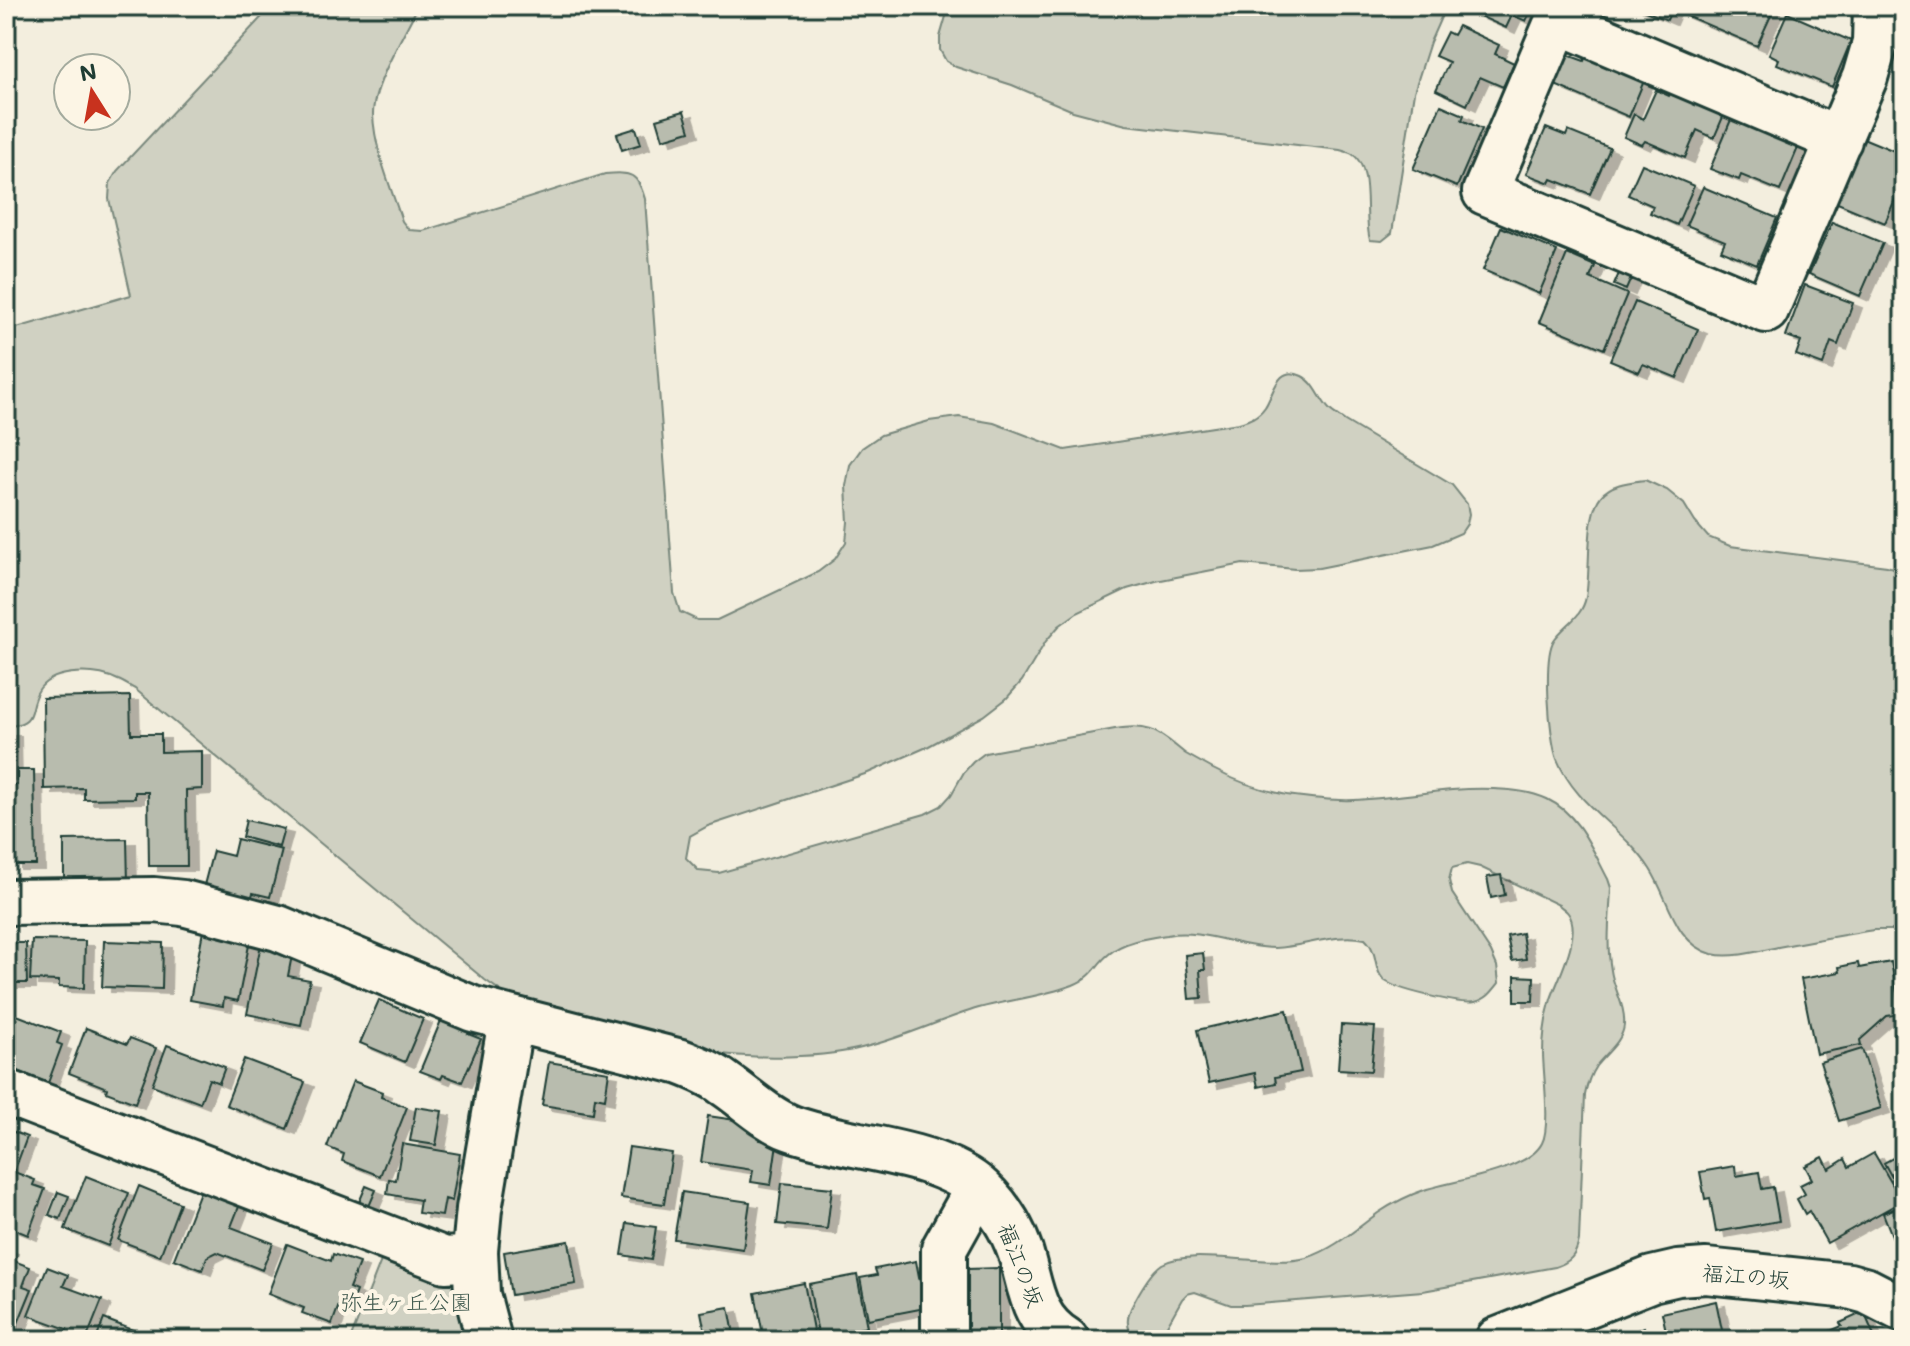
<svg xmlns="http://www.w3.org/2000/svg" width="1910" height="1346" viewBox="0 0 1910 1346" font-family="Mali,'Klee One',sans-serif">
  <defs>
    <filter id="shadow"><feDropShadow dx="9" dy="5" stdDeviation="0" flood-color="#0004"/></filter>
  </defs>
  <rect width="100%" height="100%" fill="#f3eede"/>
  <filter id="ink" filterUnits="userSpaceOnUse"><feTurbulence type="fractalNoise" baseFrequency=".0125" numOctaves="2"/><feDisplacementMap in="SourceGraphic" scale="16" xChannelSelector="R" yChannelSelector="G"/><feConvolveMatrix kernelMatrix="1 2 1 2 8 2 1 2 1" color-interpolation-filters="sRGB"/></filter>
  <g filter="url(#ink)">
    <!-- green -->
    <path fill="#d0d1c2" stroke="#78877b" stroke-width="2" d="M272,6H418C405,33 373,85 373,114C374,148 391,188 402,221L409,230L423,231L605,174C632,172 637,173 645,199L674,593L680,612L697,620H717L818,572L835,559L846,542L848,522L846,486L850,465L862,448L881,435L929,421L959,417L994,423L1065,450L1239,423C1249,420 1258,417 1265,407C1274,394 1277,364 1302,376C1315,382 1320,400 1330,410C1334,414 1340,417 1345,421L1452,485L1467,504L1469,514L1467,524L1461,533L1433,545L1319,568L1295,569L1243,564L1156,581L1127,589L1077,613L1059,626L1046,641L1022,681L1006,699L984,716L927,747L868,773L708,826L690,836L686,858L699,871L719,873L925,814L941,806L951,795L964,772L973,762L985,753L1115,729C1128,727 1139,726 1151,730C1165,735 1175,746 1186,754C1195,759 1204,764 1213,769C1235,781 1262,790 1287,795C1309,798 1332,801 1354,800C1401,798 1446,787 1493,789C1511,790 1530,791 1547,799C1579,814 1592,849 1608,879L1611,888C1610,915 1606,943 1611,970C1613,988 1626,1006 1624,1025C1623,1041 1606,1053 1596,1066C1590,1075 1587,1084 1585,1095L1579,1240C1576,1256 1570,1262 1555,1267L1423,1291L1245,1305H1231L1195,1292L1187,1294L1182,1299L1164,1331L1152,1340H1137C1127,1331 1125,1321 1131,1308C1138,1294 1149,1273 1162,1264C1190,1247 1269,1268 1306,1258C1333,1250 1356,1229 1378,1213C1393,1203 1409,1195 1427,1189C1456,1180 1528,1171 1542,1143C1551,1127 1543,1073 1543,1053C1543,1035 1546,1016 1551,999C1558,978 1583,933 1568,913C1566,910 1562,908 1559,905L1480,867L1467,864L1452,868L1449,880L1452,893L1491,952L1497,966L1499,983C1492,992 1487,999 1475,1002C1462,1005 1391,989 1383,979C1375,971 1377,959 1372,949C1371,946 1368,942 1365,939C1336,932 1305,947 1275,948C1239,948 1203,928 1167,935C1148,938 1124,941 1109,954C1094,966 1095,976 1073,985C1044,996 1010,1000 979,1008C942,1019 907,1036 869,1046C825,1059 751,1059 706,1052L515,1001L485,980L135,689C129,686 124,682 118,680C97,670 56,668 40,688C25,709 41,722 6,727V331L131,295L109,199L110,183L117,171Z
      M949,6H1446L1430,42L1414,92L1392,233L1382,241L1370,240C1363,217 1374,167 1352,154C1349,152 1344,151 1340,150L1126,125L1073,111L1012,85L956,67L946,61L940,50V37Z
      M1645,480L1667,490L1684,504L1695,522L1708,537L1730,546L1887,566L1904,572V936L1896,930H1874C1842,935 1810,941 1778,947C1760,951 1731,959 1712,954C1674,943 1669,898 1650,869C1623,827 1576,807 1557,759C1549,738 1543,657 1554,640C1565,624 1582,618 1586,597C1591,572 1585,515 1601,496C1612,483 1630,482 1645,480Z
      M384,1253L446,1277L461,1294L472,1340H350Z"/>
    <!-- building -->
    <path fill="#b8bcae" stroke="#1f3d34" stroke-width="2" filter="url(#shadow)" d="M1478,6H1533L1526,21L1512,15L1506,28L1475,14Z
      M1633,6H1673L1667,20Z
      M1683,6H1770L1773,11L1757,46L1680,13Z
      M1899,6H1904V58L1896,57L1901,21L1897,20Z
      M1787,13L1851,41L1832,87L1777,64L1779,59L1769,54Z
      M1458,26L1499,45L1495,54L1514,63L1503,87L1480,77L1467,105L1436,90L1449,62L1435,56L1447,32L1453,35Z
      M1588,51L1646,76L1629,117L1555,85L1568,55L1584,61Z
      M1673,88L1726,110L1714,138L1697,130L1685,158L1645,141L1642,145L1624,137L1634,114L1643,119L1656,90L1669,96Z
      M1441,105L1464,115L1462,120L1482,129L1457,187L1413,169Z
      M1736,108L1800,143L1780,191L1741,175L1739,180L1710,169Z
      M684,111L690,131L663,139L657,119Z
      M636,128L641,144L622,150L617,134Z
      M1546,128L1566,136L1568,131L1610,148L1590,194L1552,179L1550,183L1526,174Z
      M1863,138L1904,155V178L1885,223L1835,202Z
      M1642,164L1694,186L1677,225L1650,213L1653,206L1628,195Z
      M1703,187L1777,218L1757,265L1721,250L1725,241L1686,225Z
      M1832,222L1883,243L1860,296L1809,274Z
      M1501,227L1557,251L1539,294L1483,270Z
      M1567,254L1595,266L1590,278L1627,294L1604,349L1539,322Z
      M1623,264L1635,269L1626,290L1614,285Z
      M1805,285L1853,303L1838,345L1831,342L1823,365L1796,355L1801,341L1786,336Z
      M1635,302L1698,329L1677,378L1643,364L1639,372L1610,360Z
      M130,696L131,734H161V752L202,751V789L186,790L187,866H149L148,792H135V798L84,799V788L44,789L43,698Z
      M6,731H12L13,780H6Z
      M17,770H34L36,865H12V854H6V785H17Z
      M246,820L284,829L279,847L242,837Z
      M127,839L128,883H64V840Z
      M237,839L282,850L270,897L253,893L250,902L203,889L213,851L233,856Z
      M1501,875L1505,895L1491,898L1487,877Z
      M203,931L250,940L238,1001L224,998L223,1006L190,1000Z
      M1522,933L1526,959L1512,961L1507,936Z
      M262,939L294,945L288,976L310,980L301,1025L247,1014Z
      M32,940L85,941L84,988L59,987V981L30,980Z
      M104,941L163,943L162,989L102,987Z
      M6,943H26L27,983H6Z
      M1203,953L1205,970H1200L1202,998L1189,999L1185,955Z
      M1891,962L1901,1014L1887,1016L1860,1040L1861,1045L1816,1054L1801,979L1840,972L1839,967L1858,963L1859,968Z
      M1515,976L1534,977L1533,1001H1515Z
      M379,1000L423,1019L405,1062L360,1043Z
      M1287,1010L1301,1072L1275,1077L1276,1083L1258,1087L1255,1073L1209,1083L1197,1030Z
      M9,1012L61,1032L57,1043L62,1045L48,1083L8,1067L10,1061L6,1060V1020Z
      M442,1018L470,1030L468,1034L481,1039L462,1082L443,1075L441,1079L420,1071Z
      M1341,1025L1375,1027L1371,1071L1338,1069Z
      M86,1028L127,1044L130,1038L156,1048L135,1103L106,1092L107,1088L69,1073Z
      M167,1045L225,1067L219,1083L209,1079L200,1103L152,1085Z
      M1862,1049L1881,1108L1839,1121L1820,1062Z
      M244,1059L305,1082L287,1129L226,1105Z
      M549,1062L609,1072L605,1099L595,1097L593,1113L542,1105Z
      M353,1081L382,1092L381,1097L407,1107L380,1176L342,1161L344,1154L327,1147Z
      M416,1107L442,1111L436,1145L410,1141Z
      M708,1116L763,1124L760,1140L777,1143L771,1185L751,1182L753,1170L701,1162Z
      M6,1129L27,1137L14,1172L35,1180L33,1185L45,1189L28,1235L6,1226Z
      M402,1144L460,1154L452,1201L445,1199L442,1216L418,1213L420,1200L387,1194L389,1179L396,1180Z
      M629,1147L672,1153L664,1204L621,1198Z
      M1874,1153L1902,1201L1827,1243L1809,1211L1805,1214L1797,1199L1805,1194L1800,1185L1812,1179L1805,1166L1823,1157L1829,1169L1845,1159L1849,1167Z
      M1900,1154L1904,1161V1187L1899,1190L1884,1163Z
      M1735,1166L1736,1176L1759,1172L1762,1189L1773,1187L1779,1221L1716,1232L1710,1198L1705,1199L1700,1172Z
      M86,1176L129,1193L108,1246L65,1229Z
      M782,1183L832,1188L827,1229L777,1224Z
      M139,1186L180,1203L160,1256L118,1240Z
      M366,1186L376,1190L367,1211L357,1207Z
      M201,1189L240,1204L231,1227L273,1243L262,1270L217,1252L207,1257L202,1270L174,1259Z
      M58,1192L69,1196L60,1219L49,1215Z
      M682,1192L750,1202L743,1249L674,1239Z
      M1904,1205V1266L1883,1213Z
      M627,1223L656,1227L651,1260L622,1255Z
      M569,1241L576,1284L511,1295L504,1252Z
      M287,1244L331,1261L333,1254L359,1263L349,1288L356,1291L349,1309L339,1305L332,1324L302,1313L304,1308L268,1294Z
      M6,1248L9,1249L6,1258L30,1267L23,1286L32,1289L14,1333L6,1330Z
      M916,1261L925,1308L868,1319L860,1278L877,1275L875,1269Z
      M47,1267L68,1275L63,1286L102,1300L86,1340H63L67,1329L28,1315Z
      M999,1268V1339H967V1269Z
      M857,1275L867,1327L849,1331L850,1336L819,1340L809,1284Z
      M804,1283L814,1335L786,1340H764L755,1293Z
      M1716,1301L1724,1340H1668L1662,1313Z
      M729,1307L735,1340H664L705,1332L701,1312Z
      M1864,1312L1876,1340H1809L1842,1326L1840,1323Z
      M104,1319L159,1340H96Z
      M1644,1327L1649,1340H1615Z"/>
    <g fill="none" stroke-linecap="round" stroke-linejoin="round">
      <defs>
        <path id="minor" d="M1564,6L1485,192L1766,310L1865,77L1875,43L1876,6
          M1558,21L1839,140
          M6,902L154,900L183,903L278,928L473,1009L681,1062C697,1068 712,1074 725,1084C746,1098 767,1119 791,1128C848,1149 936,1149 981,1190C999,1207 1012,1228 1020,1251C1031,1286 1031,1319 1066,1340
          M6,1092L445,1260L475,1258
          M489,1340L477,1294L475,1251L479,1209L511,1020
          M944,1340V1249L978,1188
          M1498,1340L1652,1279L1678,1273L1706,1271L1849,1286L1867,1291L1904,1310"/>
      </defs>
      <!-- minor casing -->
      <use href="#minor" stroke="#1f3d34" stroke-width="50"/>
      <!-- minor -->
      <use href="#minor" stroke="#fcf5e5" stroke-width="44"/>
    </g>
  </g>
  <g text-anchor="middle" stroke-width="8" stroke-linejoin="round" paint-order="stroke">
    <!-- street labels -->
    <g font-size="22" fill="#1f3d34" stroke="#fcf5e5">
      <text transform="translate(1021 1265) rotate(69)" y="8">福江の坂</text>
      <text transform="translate(1746 1276) rotate(5)" y="8">福江の坂</text>
    </g>
    <!-- park labels -->
    <g font-size="22" fill="#425b50" stroke="#fcf5e5">
      <text x="406" y="1310">弥生ヶ丘公園</text>
    </g>
  </g>
  <!-- margin -->
  <rect width="1910" height="1346" fill="none" stroke="#fcf5e5" stroke-width="32"/>
  <rect x="16" y="16" width="1878" height="1314" fill="none" stroke="#1f3d34" stroke-width="3" filter="url(#ink)"/>
  <!-- north arrow -->
  <g transform="translate(92 92) rotate(349)"><circle r="38" fill="#fcf5e5" stroke="#a4ab9e" stroke-width="2"/>
  <path d="M0-6L14 30L0 20L-14 30Z" fill="#c8321e"/>
  <text y="-12" font-size="22" font-weight="bold" text-anchor="middle" fill="#1f3d34">N</text>
  </g>
</svg>
